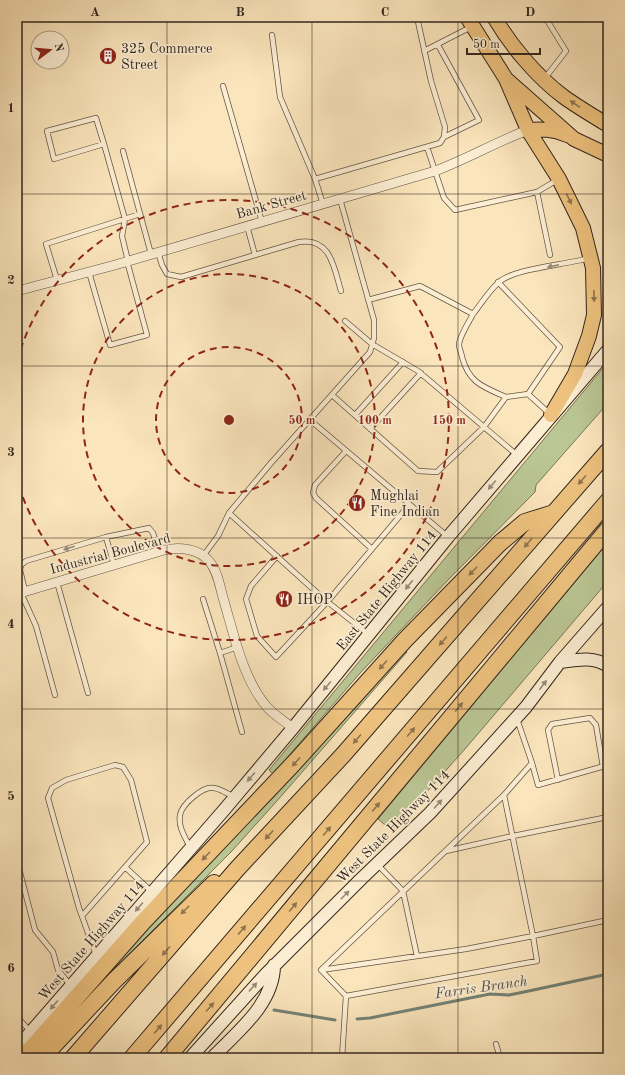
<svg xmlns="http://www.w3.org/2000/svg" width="625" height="1075" viewBox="0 0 625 1075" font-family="'Old Standard TT',serif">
  <rect width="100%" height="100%" fill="#fbe5bc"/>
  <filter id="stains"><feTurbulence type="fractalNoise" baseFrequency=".005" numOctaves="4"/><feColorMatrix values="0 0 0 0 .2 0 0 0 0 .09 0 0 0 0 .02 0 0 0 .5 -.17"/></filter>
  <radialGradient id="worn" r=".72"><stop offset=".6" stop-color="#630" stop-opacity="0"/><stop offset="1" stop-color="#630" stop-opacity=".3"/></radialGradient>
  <!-- green -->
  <path fill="#bac694" stroke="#767659" d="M608,362V403L536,485L535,492L447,581L361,672L273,774L269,770Z
    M608,542V581L465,749L392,831L378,819Z
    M404,649L407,652L276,802L231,852L109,974L105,970Z"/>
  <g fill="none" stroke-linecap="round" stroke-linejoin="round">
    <!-- stream -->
    <path stroke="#738276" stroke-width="3" d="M274,1010L335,1020
      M357,1019L370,1018L490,994L509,995L524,992L608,974"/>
    <defs>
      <path id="lane" d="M545,17L566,51L545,78
        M272,35L280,97L315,179L323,204
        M438,45L479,120L444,137
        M424,51L471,27
        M223,86L262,222
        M104,144L96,118L47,131L54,159L104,144L125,219L122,236L128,261
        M427,147L444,198L455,210L537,192L557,180
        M123,151L151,254
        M315,179L440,143L444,137L445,127L431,81L417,17
        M537,192L550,255
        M247,226L255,255L299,242C331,237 334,268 341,291
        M158,252L162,265L167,274L181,277L255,255
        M89,272L110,345L147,335L127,261
        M57,280L46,244L140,214
        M498,282L560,347L528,394L550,414
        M368,300L420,286L473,314C481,304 488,292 498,283C513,268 566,265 589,258
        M345,321L372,344L418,371L517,455
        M332,395L418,471L437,472L484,427L506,397C483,387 469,383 462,357C462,354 459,349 459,345C459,337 469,322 473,314
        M506,397L528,394
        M355,415L403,362
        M310,420L447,536
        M370,429L421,373
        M346,451L315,485L313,493L316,498L372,549
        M229,513L324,599L368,634
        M106,537L114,565
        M203,556L218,536L229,513L271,463L370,352L374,338V320L340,199
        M277,556L251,586L246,599L257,636L276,657L328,601L409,505
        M57,582L88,693
        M25,591L20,570L21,565L26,561L106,537L149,528L153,533L159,552
        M21,593L36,626L55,695
        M203,599L220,653L238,647
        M220,653L242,732
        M517,719L532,763
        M558,780L548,730L552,724L590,718L596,725L603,767
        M190,847C185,837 178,827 180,815C182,804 203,786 214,788C221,789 228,794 234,797
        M446,851L513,836L608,817
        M17,861L35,930L53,952L58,970L71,986
        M377,864L403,891L417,956
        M125,867L152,892
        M82,916L147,842L131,780L123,767L115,765L66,780L52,788L48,798L79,908L96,955
        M321,970L466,949L533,936L504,795L532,763L538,785L608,765
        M346,996L321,970L504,795
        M17,1017L31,1032
        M496,1044L500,1058
        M342,1058L346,996L537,961L533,936L608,920"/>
      <path id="street" d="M17,291L115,265L435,171C467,159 496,142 528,130
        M17,594L164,550C179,547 198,548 209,561C218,571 220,588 224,601C234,635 243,679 267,707C274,715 284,721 293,728"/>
      <path id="secondary" d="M560,662C576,660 593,656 608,666
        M17,1048L224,810L293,728L448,537L608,350
        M190,1058L266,974L361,879L430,813L526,707L560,662L608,607
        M212,1058C237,1032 274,1004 274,965"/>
      <path id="primary" d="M467,17L506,79L574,139L608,155
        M494,17C511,46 537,77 564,97C578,107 593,116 608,125
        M506,79L528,130L559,179L583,228L593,268L594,315L589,336L575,374L551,415
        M528,130C542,129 553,129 567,135"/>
      <path id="highway" d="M17,1055L30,1050L143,922L294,763L405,640L500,543L525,522L554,513
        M42,1058L114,981L214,883
        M73,1058L237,869L343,755L608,451
        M132,1058L608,501
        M167,1058L608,529"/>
    </defs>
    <!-- lane casing -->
    <use href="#lane" stroke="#645646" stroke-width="6"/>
    <!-- street casing -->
    <use href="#street" stroke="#645646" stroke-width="10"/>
    <!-- secondary casing -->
    <use href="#secondary" stroke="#32261e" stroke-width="14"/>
    <!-- primary casing -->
    <use href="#primary" stroke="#32261e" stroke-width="16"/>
    <!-- highway casing -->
    <use href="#highway" stroke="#32261e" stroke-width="18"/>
    <!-- lane -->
    <use href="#lane" stroke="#fceed3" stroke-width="4.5"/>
    <!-- street -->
    <use href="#street" stroke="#fceed3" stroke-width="9"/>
    <!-- secondary -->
    <use href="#secondary" stroke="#fceed3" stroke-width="12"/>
    <!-- primary -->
    <use href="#primary" stroke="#eec27e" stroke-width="14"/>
    <!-- highway -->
    <use href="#highway" stroke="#eec27e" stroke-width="16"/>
  </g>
  <!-- one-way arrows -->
  <defs><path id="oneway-solid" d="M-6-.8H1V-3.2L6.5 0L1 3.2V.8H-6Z"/></defs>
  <g fill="#90744e">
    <use href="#oneway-solid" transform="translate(575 104) rotate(-146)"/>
    <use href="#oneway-solid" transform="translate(569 199) rotate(64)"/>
    <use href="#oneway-solid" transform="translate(594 296) rotate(89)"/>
    <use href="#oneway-solid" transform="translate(582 480) rotate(131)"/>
    <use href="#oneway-solid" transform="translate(528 543) rotate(131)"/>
    <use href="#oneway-solid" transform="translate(473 571) rotate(134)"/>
    <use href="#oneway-solid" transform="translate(443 641) rotate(131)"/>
    <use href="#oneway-solid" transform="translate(383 665) rotate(132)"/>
    <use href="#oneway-solid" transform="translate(459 707) rotate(-50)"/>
    <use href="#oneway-solid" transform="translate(411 732) rotate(-50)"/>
    <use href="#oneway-solid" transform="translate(357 739) rotate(130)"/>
    <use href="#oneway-solid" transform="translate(296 762) rotate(132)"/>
    <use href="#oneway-solid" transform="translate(376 807) rotate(-50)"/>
    <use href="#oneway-solid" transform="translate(327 831) rotate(-50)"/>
    <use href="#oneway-solid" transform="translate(269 835) rotate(133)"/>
    <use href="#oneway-solid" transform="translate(206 856) rotate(134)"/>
    <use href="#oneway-solid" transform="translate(293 907) rotate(-50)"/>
    <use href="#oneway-solid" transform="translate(185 910) rotate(135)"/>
    <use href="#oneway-solid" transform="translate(242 930) rotate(-50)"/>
    <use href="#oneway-solid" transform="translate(166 951) rotate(131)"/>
    <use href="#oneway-solid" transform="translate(210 1007) rotate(-50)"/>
    <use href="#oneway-solid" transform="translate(158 1029) rotate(-49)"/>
  </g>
  <g fill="#978a78">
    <use href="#oneway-solid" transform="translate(553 266) rotate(169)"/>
    <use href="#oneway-solid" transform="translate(492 485) rotate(130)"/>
    <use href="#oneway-solid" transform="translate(69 548) rotate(163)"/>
    <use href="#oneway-solid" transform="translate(409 585) rotate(129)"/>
    <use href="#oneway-solid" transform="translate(543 685) rotate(-53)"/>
    <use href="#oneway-solid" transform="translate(327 686) rotate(130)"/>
    <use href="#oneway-solid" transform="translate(251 777) rotate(130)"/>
    <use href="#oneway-solid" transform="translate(438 804) rotate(-48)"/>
    <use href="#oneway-solid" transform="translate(345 895) rotate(-45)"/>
    <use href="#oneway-solid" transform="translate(139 907) rotate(131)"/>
    <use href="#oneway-solid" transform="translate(253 987) rotate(-47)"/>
    <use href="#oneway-solid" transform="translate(54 1005) rotate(130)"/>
  </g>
  <!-- grid -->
  <path fill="none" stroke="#32261e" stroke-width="1" stroke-opacity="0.55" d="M167,17V1058M312,17V1058M458,17V1058M17,194H608M17,366H608M17,538H608M17,709H608M17,881H608"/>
  <!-- distance rings -->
  <g fill="none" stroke="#8f2418" stroke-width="2" stroke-dasharray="7 5">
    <circle cx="229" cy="420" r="73"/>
    <circle cx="229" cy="420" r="146"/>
    <path d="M17 361A220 220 0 1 1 17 479"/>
  </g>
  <!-- icons -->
  <defs>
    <symbol id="building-disc" viewBox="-11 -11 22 22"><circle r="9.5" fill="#8f2418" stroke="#fceed3"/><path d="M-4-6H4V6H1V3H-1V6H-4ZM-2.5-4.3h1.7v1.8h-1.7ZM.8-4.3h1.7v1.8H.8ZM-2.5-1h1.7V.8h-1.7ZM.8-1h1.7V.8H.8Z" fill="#fff"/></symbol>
    <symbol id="restaurant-disc" viewBox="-11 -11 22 22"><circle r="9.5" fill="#8f2418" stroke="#fceed3"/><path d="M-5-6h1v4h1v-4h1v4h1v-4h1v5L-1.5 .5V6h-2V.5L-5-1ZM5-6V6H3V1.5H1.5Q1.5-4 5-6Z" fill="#fff"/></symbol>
  </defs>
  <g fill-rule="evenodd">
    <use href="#building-disc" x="98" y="46" width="20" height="20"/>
    <use href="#restaurant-disc" x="347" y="493" width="20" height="20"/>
    <use href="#restaurant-disc" x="274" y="589" width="20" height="20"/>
  </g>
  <g text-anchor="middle" stroke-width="3.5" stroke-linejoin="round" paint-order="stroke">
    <!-- poi labels -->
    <g font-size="14" fill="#32261e" stroke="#fceed3" text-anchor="start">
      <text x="121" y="53">325 Commerce<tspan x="121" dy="16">Street</tspan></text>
      <text x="370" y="500">Mughlai<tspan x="370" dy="16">Fine Indian</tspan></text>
      <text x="297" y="604">IHOP</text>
    </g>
    <!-- street labels -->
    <g font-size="14" fill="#32261e" stroke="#fceed3">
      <text transform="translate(271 204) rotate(-16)" y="5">Bank Street</text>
      <text transform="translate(110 553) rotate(-15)" y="5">Industrial Boulevard</text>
      <text transform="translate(386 590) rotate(-51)" y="5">East State Highway 114</text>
      <text transform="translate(393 826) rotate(-45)" y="5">West State Highway 114</text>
      <text transform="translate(91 940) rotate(-49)" y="5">West State Highway 114</text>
    </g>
    <!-- water labels -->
    <g font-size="15" font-style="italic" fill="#53544a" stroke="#fceed3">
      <text transform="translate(481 987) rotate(-8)" y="5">Farris Branch</text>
    </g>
  </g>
  <circle cx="229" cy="420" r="6" fill="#8f2418" stroke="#fceed3" stroke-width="2"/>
  <g font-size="12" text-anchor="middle" font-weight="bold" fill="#8f2418" stroke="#fceed3" stroke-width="3.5" stroke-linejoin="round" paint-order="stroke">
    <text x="302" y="424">50 m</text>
    <text x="375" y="424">100 m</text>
    <text x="449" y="424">150 m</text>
  </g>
  <!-- margin -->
  <rect width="625" height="1075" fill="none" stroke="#fbe5bc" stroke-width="44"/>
  <!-- north arrow -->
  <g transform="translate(50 50) rotate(74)"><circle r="19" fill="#fceed3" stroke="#ab9e8b"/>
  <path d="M0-3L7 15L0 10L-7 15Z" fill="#8f2418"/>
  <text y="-6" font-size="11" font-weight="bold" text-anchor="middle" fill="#32261e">N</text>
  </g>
  <!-- scale -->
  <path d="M467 48v6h73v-6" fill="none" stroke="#32261e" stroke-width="2"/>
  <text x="473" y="48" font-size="12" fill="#32261e" stroke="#fceed3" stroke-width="3" paint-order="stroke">50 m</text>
  <rect x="22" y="22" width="581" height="1031" fill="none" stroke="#32261e" stroke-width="1.5"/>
  <g font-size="13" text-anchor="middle" font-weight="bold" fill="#32261e">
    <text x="95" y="16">A</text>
    <text x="240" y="16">B</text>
    <text x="385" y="16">C</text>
    <text x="530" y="16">D</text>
    <text x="11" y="112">1</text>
    <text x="11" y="284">2</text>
    <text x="11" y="456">3</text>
    <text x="11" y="628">4</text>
    <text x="11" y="800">5</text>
    <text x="11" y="972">6</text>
  </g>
  <rect width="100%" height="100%" filter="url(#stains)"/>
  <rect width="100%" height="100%" fill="url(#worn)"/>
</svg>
